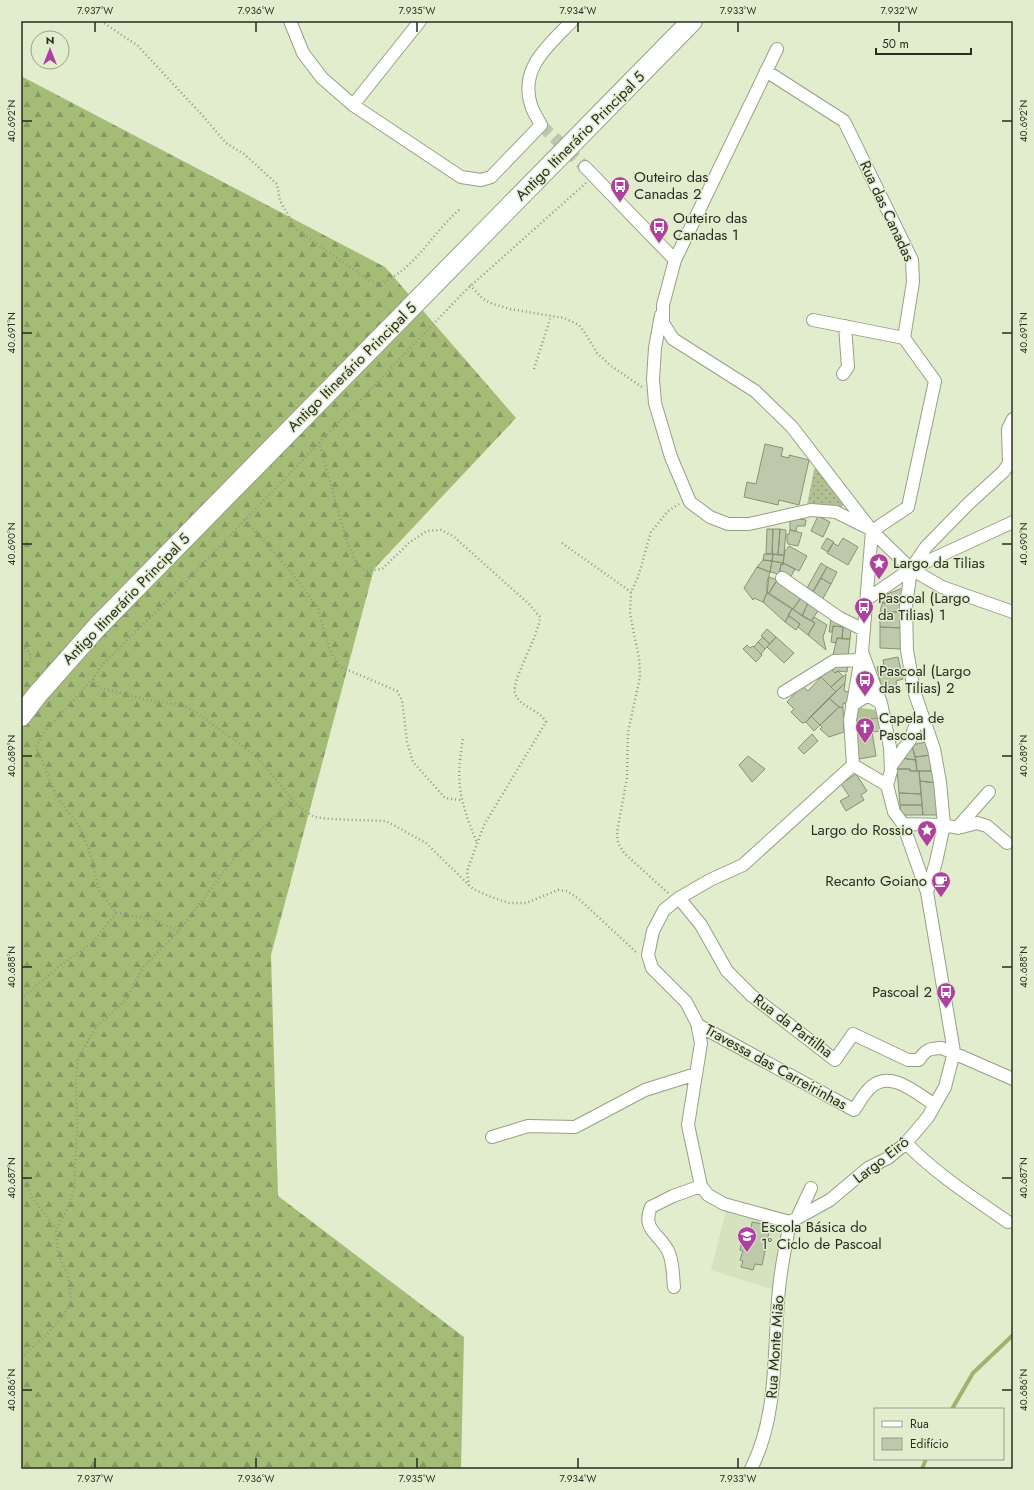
<svg xmlns="http://www.w3.org/2000/svg" width="1034" height="1490" viewBox="0 0 1034 1490" font-family="Jost,sans-serif">
  <defs>
    <pattern id="forest-firs" width="22" height="20" patternUnits="userSpaceOnUse"><rect width="22" height="20" fill="#a5bc77"/><path d="M5 1l3.5 6h-7zM16 11l3.5 6h-7z" fill="#869961"/></pattern>
    <pattern id="park-dots" width="8" height="8" patternUnits="userSpaceOnUse"><rect width="8" height="8" fill="#b1c193"/><path d="M2 2h.1M6 6h.1" fill="none" stroke="#909d78" stroke-width="1.8" stroke-linecap="round"/></pattern>
  </defs>
  <rect width="100%" height="100%" fill="#e2edce"/>
  <!-- built -->
  <path fill="#d4e2bd" d="M726,1211L777,1224L781,1235L774,1290L711,1270Z"/>
  <!-- grass -->
  <path fill="#b1c193" d="M861,708L875,710L878,718L853,722L857,709Z"/>
  <!-- forest -->
  <path fill="url(#forest-firs)" d="M21,76L385,267L516,418L374,569L271,955L278,1196L464,1337L461,1469H21Z"/>
  <!-- park -->
  <path fill="url(#park-dots)" d="M816,468L842,499L844,504L841,507L807,505L814,470Z"/>
  <g fill="none" stroke-linecap="round" stroke-linejoin="round">
    <!-- stream -->
    <path stroke="#9db36f" stroke-width="4" d="M952,1409L973,1373L1013,1335
      M922,1469L926,1459"/>
  </g>
  <!-- building -->
  <path fill="#bec9ab" stroke="#889275" d="M765,444L783,448L781,456L789,458V455L809,460L799,505L779,500L778,505L744,497L747,482L756,484Z
    M818,516L830,522L823,537L811,531Z
    M790,518L806,520L805,526H797L796,531L790,530Z
    M767,529H773L772,554H766Z
    M773,529H780L778,555L772,554Z
    M780,529L786,530L784,555H778Z
    M790,530L802,533L798,546L788,544L787,541V534H789Z
    M827,538L834,542L828,552L821,548Z
    M843,538L858,547L848,565L827,553L833,543L838,546Z
    M789,546L807,556L799,571L783,563L785,551Z
    M764,554H773L772,561L763,560Z
    M773,554L784,555L783,563L772,561Z
    M763,560L772,561L770,572L757,567Z
    M772,561L783,563V565L781,564L779,574L770,572Z
    M783,563L795,569L789,580L779,574L781,564L783,565Z
    M821,563L827,567L813,591L807,588Z
    M757,567L770,572L767,582V593L763,602L754,598L753,600L744,588Z
    M827,567L837,572L831,584L821,578Z
    M769,577L777,580L769,593H767Z
    M821,578L831,584L821,602L811,596Z
    M778,579L803,595L793,609L769,593Z
    M903,588L902,603H882L887,594Z
    M767,593L792,609L785,622L763,602Z
    M803,595L809,601L802,616L793,609Z
    M809,601L820,608L811,621L802,616Z
    M882,603H902V612H880Z
    M792,609L815,623L808,635L798,627L800,624L788,615Z
    M880,612H902V628L880,627Z
    M789,616L800,624L796,630L785,622Z
    M814,617L827,625L823,637L826,650L808,635L815,623L811,621Z
    M831,619L851,628L850,639H842L843,627L833,626L832,632H829Z
    M833,626L843,627L842,639L837,638L836,643L831,642Z
    M880,627L902,628L901,649L880,648Z
    M767,629L776,637L770,644L761,636Z
    M763,637L770,644L765,649L758,642Z
    M776,637L794,653L784,663L767,647Z
    M837,638L850,639L848,657L833,655Z
    M758,642L765,649L761,654L754,647Z
    M747,645L750,648L753,646L762,655L756,662L743,649Z
    M898,657L903,679L896,681L897,687L882,690L877,667L884,665L883,660Z
    M848,662L847,672L838,671L835,673L828,666Z
    M828,666L835,673L838,671L843,676L831,687L818,674Z
    M846,674L845,683L836,692L831,687Z
    M821,677L836,692L806,722L802,723L791,712L794,709L787,702L802,686L808,691Z
    M845,683L844,691L849,692L848,704L843,703V708L839,707L829,698Z
    M829,698L839,707L820,725L811,716Z
    M839,707L843,708L844,732L829,737L820,729L822,727L820,725Z
    M811,716L820,725L814,731L806,722Z
    M878,718L881,731L872,732L876,756L859,759L853,722Z
    M812,734L818,741L804,754L798,748Z
    M926,742L931,755L915,757L912,745Z
    M911,743L916,760L900,758Z
    M931,755L934,771H917L915,757Z
    M748,756L765,769L752,782L739,765Z
    M900,758L916,760L917,771H910V769H897Z
    M897,769H910V771H919L921,794L899,793Z
    M919,771H936L937,783L920,781Z
    M856,774L867,791L861,795L864,800L846,811L840,801L849,796L841,784Z
    M920,781L937,783L939,815H923Z
    M899,793L921,794L922,805H900Z
    M900,805H922L923,815H901Z
    M752,1222L763,1224L762,1231L769,1232L762,1265L755,1264L753,1270L741,1267L743,1261L740,1260L743,1251L740,1250L743,1236L746,1237L748,1228L751,1229Z"/>
  <g fill="none" stroke-linecap="round" stroke-linejoin="round">
    <!-- minor-tunnel -->
    <path stroke="#bdc7ac" stroke-width="12" stroke-dasharray="12 6" stroke-linecap="butt" d="M541,125L585,167"/>
    <defs>
      <path id="minor" d="M290,21L303,53L322,78L353,105L461,177L481,180L491,177L541,125C538,119 533,112 531,105C519,68 549,45 572,21
        M777,49L675,260L663,305V323L673,339L755,391L792,427L872,531
        M766,71L844,121L912,260L913,282L904,338L935,381L908,507L872,531
        M353,105L420,21
        M585,167L675,260
        M661,315L655,348L653,379L655,403L671,457L690,502L710,517L728,524H749L811,510L836,512L866,527
        M813,320L904,338
        M843,374L848,367L845,326
        M913,568L1013,522
        M911,569L942,587L1013,612
        M782,578L838,617L864,630
        M862,652L850,720L853,765L887,785L891,771L890,747L881,703L862,652L872,531L911,569L867,599
        M784,692L834,661L860,660
        M852,705L865,697H871L881,703
        M891,766L910,740L921,711
        M887,785L894,812L903,824
        M958,827L989,792
        M1007,843L987,826L977,823L958,828L944,825L940,782L934,749L914,691L907,650L906,606L911,569L926,547L968,504L1004,471L1009,463L1008,429L1013,419
        M679,898L701,925L727,971L751,995L835,1060L853,1034L908,1060H919C925,1050 930,1048 942,1048L1013,1079
        M698,1025L854,1110C859,1103 864,1093 871,1087C891,1069 917,1094 935,1105
        M492,1137L528,1126L575,1127L645,1090L696,1074
        M906,1143C936,1174 972,1197 1008,1222
        M797,1218L811,1188
        M790,1222L724,1204L708,1195L701,1186L688,1125L701,1043L697,1023L686,1002L652,968L648,955L653,931L664,910L679,898L710,880L743,865L853,765
        M790,1222L830,1200L868,1168L888,1158L906,1143L928,1117L945,1087L954,1052L927,892L903,824L944,825L936,862L927,892
        M674,1287C673,1277 673,1262 669,1253C661,1234 641,1231 651,1207L673,1196L701,1186
        M751,1469C779,1414 773,1349 779,1289C781,1267 786,1244 790,1222"/>
      <path id="trunk" d="M21,716L37,695L98,626L692,21"/>
    </defs>
    <!-- minor casing -->
    <use href="#minor" stroke="#96a184" stroke-width="14"/>
    <!-- trunk casing -->
    <use href="#trunk" stroke="#96a184" stroke-width="22"/>
    <!-- path -->
    <path stroke="#919982" stroke-width="2.5" stroke-dasharray="1 3" stroke-linecap="butt" d="M101,21L138,46L202,115L226,143L244,154L277,184L280,201L297,230L370,281L380,284C388,280 397,275 404,269C425,251 439,227 460,209
      M586,183L465,291L172,596L101,666L93,679L98,687L147,700L181,705L194,711L256,756L297,805L314,817L330,819L386,821L426,843L473,889L491,897L509,903H526L558,890L567,891L579,899L636,952
      M470,285L483,299L493,304L510,309L564,318L579,325L585,333L597,353L611,366L642,387
      M534,369L551,316
      M319,442L347,542L357,564L366,571L382,569L410,542L427,531L441,530L453,536L529,604L540,617C539,636 511,681 515,693C519,707 539,709 546,722L484,825L467,871L469,886
      M245,519L291,572L318,608L331,653L341,667L397,691L402,700L407,742L413,762L445,798L461,800
      M562,543L631,592
      M21,646C28,649 31,653 31,661L21,664
      M93,679L43,733L36,747L58,799L78,824L89,849L99,890L116,913L153,920L179,931
      M463,739C455,784 460,801 477,843
      M668,893L624,853L618,843L617,832L627,778L628,732L640,677L639,658L630,614L631,592L638,577L651,532L668,511L679,504
      M21,999L61,965L92,943L116,913
      M21,1167L31,1196L56,1229
      M21,1358L48,1333L64,1315L71,1301L68,1275L58,1254L56,1229L66,1212L74,1191L77,1127L76,1079L78,1058L96,1027L126,1000L143,967L179,931L238,853L292,799"/>
    <!-- minor -->
    <use href="#minor" stroke="#fff" stroke-width="12"/>
    <!-- trunk -->
    <use href="#trunk" stroke="#fff" stroke-width="20"/>
  </g>
  <!-- ticks -->
  <path fill="none" stroke="#292d22" stroke-width="1.5" d="M95,22V32M256,22V32M417,22V32M578,22V32M738,22V32M899,22V32M22,121H32M1002,121H1012M22,333H32M1002,333H1012M22,544H32M1002,544H1012M22,756H32M1002,756H1012M22,967H32M1002,967H1012M22,1178H32M1002,1178H1012M22,1390H32M1002,1390H1012M95,1458V1468M256,1458V1468M417,1458V1468M578,1458V1468M738,1458V1468"/>
  <!-- icons -->
  <defs>
    <symbol id="bus-pin" viewBox="-11 -11 22 30"><path d="M0 17L-7.5 6A9.5 9.5 0 1 1 7.5 6Z" fill="#ae409f" stroke="#e2edce"/><path d="M-5-6H5V4H4V6H2V4H-2V6H-4V4H-5ZM-3.5-4V0h7V-4ZM-3.5 1.2v1.5H-2V1.2ZM2 1.2v1.5H3.5V1.2Z" fill="#fff"/></symbol>
    <symbol id="sight-pin" viewBox="-11 -11 22 30"><path d="M0 17L-7.5 6A9.5 9.5 0 1 1 7.5 6Z" fill="#ae409f" stroke="#e2edce"/><path d="M0-6L1.8-2.2L6-1.7L2.9 1.2L3.7 5.4L0 3.3L-3.7 5.4L-2.9 1.2L-6-1.7L-1.8-2.2Z" fill="#fff"/></symbol>
    <symbol id="church-pin" viewBox="-11 -11 22 30"><path d="M0 17L-7.5 6A9.5 9.5 0 1 1 7.5 6Z" fill="#ae409f" stroke="#e2edce"/><path d="M-1.2-6h2.4v3.5h3.3v2.4h-3.3V6h-2.4V-.1h-3.3v-2.4h3.3Z" fill="#fff"/></symbol>
    <symbol id="cafe-pin" viewBox="-11 -11 22 30"><path d="M0 17L-7.5 6A9.5 9.5 0 1 1 7.5 6Z" fill="#ae409f" stroke="#e2edce"/><path d="M-5.5-4.5H6V0H3Q3 3.5 0 3.5H-2.5Q-5.5 3.5-5.5 0ZM3-3.2v2h1.7v-2ZM-6 4.5H4V6H-6Z" fill="#fff"/></symbol>
    <symbol id="school-pin" viewBox="-11 -11 22 30"><path d="M0 17L-7.5 6A9.5 9.5 0 1 1 7.5 6Z" fill="#ae409f" stroke="#e2edce"/><path d="M0-5L7-2L0 1L-7-2ZM-4 1L0 2.5L4 1V4Q0 6-4 4Z" fill="#fff"/></symbol>
  </defs>
  <g fill-rule="evenodd">
    <use href="#bus-pin" x="609" y="175" width="22" height="30"/>
    <use href="#bus-pin" x="648" y="216" width="22" height="30"/>
    <use href="#sight-pin" x="868" y="552" width="22" height="30"/>
    <use href="#bus-pin" x="853" y="596" width="22" height="30"/>
    <use href="#bus-pin" x="854" y="669" width="22" height="30"/>
    <use href="#church-pin" x="854" y="716" width="22" height="30"/>
    <use href="#sight-pin" x="916" y="819" width="22" height="30"/>
    <use href="#cafe-pin" x="930" y="870" width="22" height="30"/>
    <use href="#bus-pin" x="935" y="981" width="22" height="30"/>
    <use href="#school-pin" x="736" y="1225" width="22" height="30"/>
  </g>
  <g text-anchor="middle" stroke-width="3" stroke-linejoin="round" paint-order="stroke">
    <!-- street labels -->
    <g font-size="15" fill="#292d22" stroke="#e2edce">
      <text transform="translate(580 136) rotate(-45)" y="5">Antigo Itinerário Principal 5</text>
      <text transform="translate(887 211) rotate(65)" y="5">Rua das Canadas</text>
      <text transform="translate(352 367) rotate(-45)" y="5">Antigo Itinerário Principal 5</text>
      <text transform="translate(126 599) rotate(-46)" y="5">Antigo Itinerário Principal 5</text>
      <text transform="translate(793 1026) rotate(37)" y="5">Rua da Partilha</text>
      <text transform="translate(776 1067) rotate(29)" y="5">Travessa das Carreirinhas</text>
      <text transform="translate(881 1160) rotate(-38)" y="5">Largo Eirô</text>
      <text transform="translate(775 1347) rotate(-86)" y="5">Rua Monte Mião</text>
    </g>
    <!-- poi labels -->
    <g font-size="15" fill="#292d22" stroke="#e2edce" text-anchor="start">
      <text x="634" y="182">Outeiro das<tspan x="634" dy="17">Canadas 2</tspan></text>
      <text x="673" y="223">Outeiro das<tspan x="673" dy="17">Canadas 1</tspan></text>
      <text x="893" y="568">Largo da Tilias</text>
      <text x="878" y="603">Pascoal (Largo<tspan x="878" dy="17">da Tilias) 1</tspan></text>
      <text x="879" y="676">Pascoal (Largo<tspan x="879" dy="17">das Tilias) 2</tspan></text>
      <text x="879" y="723">Capela de<tspan x="879" dy="17">Pascoal</tspan></text>
      <text x="913" y="835" text-anchor="end">Largo do Rossio</text>
      <text x="927" y="886" text-anchor="end">Recanto Goiano</text>
      <text x="932" y="997" text-anchor="end">Pascoal 2</text>
      <text x="761" y="1232">Escola Básica do<tspan x="761" dy="17">1º Ciclo de Pascoal</tspan></text>
    </g>
  </g>
  <!-- border -->
  <rect width="1034" height="1490" fill="none" stroke="#e2edce" stroke-width="44"/>
  <!-- legend -->
  <rect x="874" y="1408" width="130" height="52" fill="#e2edce" stroke="#98a089"/>
  <rect x="882" y="1421" width="20" height="6" fill="#ffffff" stroke="#98a089"/>
  <text x="910" y="1428" font-size="12" fill="#292d22">Rua</text>
  <rect x="882" y="1438" width="20" height="12" fill="#bec9ab" stroke="#98a089"/>
  <text x="910" y="1448" font-size="12" fill="#292d22">Edifício</text>
  <!-- north arrow -->
  <g transform="translate(50 50)"><circle r="19" fill="#e2edce" stroke="#98a089"/>
  <path d="M0-3L7 15L0 10L-7 15Z" fill="#ae409f"/>
  <text y="-6" font-size="11" font-weight="bold" text-anchor="middle" fill="#292d22">N</text>
  </g>
  <!-- scale -->
  <path d="M876 48v6h95v-6" fill="none" stroke="#292d22" stroke-width="2"/>
  <text x="882" y="48" font-size="12" fill="#292d22" stroke="#e2edce" stroke-width="3" paint-order="stroke">50 m</text>
  <rect x="22" y="22" width="990" height="1446" fill="none" stroke="#292d22" stroke-width="1.5"/>
  <g font-size="10" text-anchor="middle" fill="#292d22">
    <text x="95" y="14">7.937°W</text>
    <text x="256" y="14">7.936°W</text>
    <text x="417" y="14">7.935°W</text>
    <text x="578" y="14">7.934°W</text>
    <text x="738" y="14">7.933°W</text>
    <text x="899" y="14">7.932°W</text>
    <text transform="translate(11 121) rotate(-90)" y="4">40.692°N</text>
    <text transform="translate(1023 121) rotate(-90)" y="4">40.692°N</text>
    <text transform="translate(11 333) rotate(-90)" y="4">40.691°N</text>
    <text transform="translate(1023 333) rotate(-90)" y="4">40.691°N</text>
    <text transform="translate(11 544) rotate(-90)" y="4">40.690°N</text>
    <text transform="translate(1023 544) rotate(-90)" y="4">40.690°N</text>
    <text transform="translate(11 756) rotate(-90)" y="4">40.689°N</text>
    <text transform="translate(1023 756) rotate(-90)" y="4">40.689°N</text>
    <text transform="translate(11 967) rotate(-90)" y="4">40.688°N</text>
    <text transform="translate(1023 967) rotate(-90)" y="4">40.688°N</text>
    <text transform="translate(11 1178) rotate(-90)" y="4">40.687°N</text>
    <text transform="translate(1023 1178) rotate(-90)" y="4">40.687°N</text>
    <text transform="translate(11 1390) rotate(-90)" y="4">40.686°N</text>
    <text transform="translate(1023 1390) rotate(-90)" y="4">40.686°N</text>
    <text x="95" y="1482">7.937°W</text>
    <text x="256" y="1482">7.936°W</text>
    <text x="417" y="1482">7.935°W</text>
    <text x="578" y="1482">7.934°W</text>
    <text x="738" y="1482">7.933°W</text>
  </g>
</svg>
